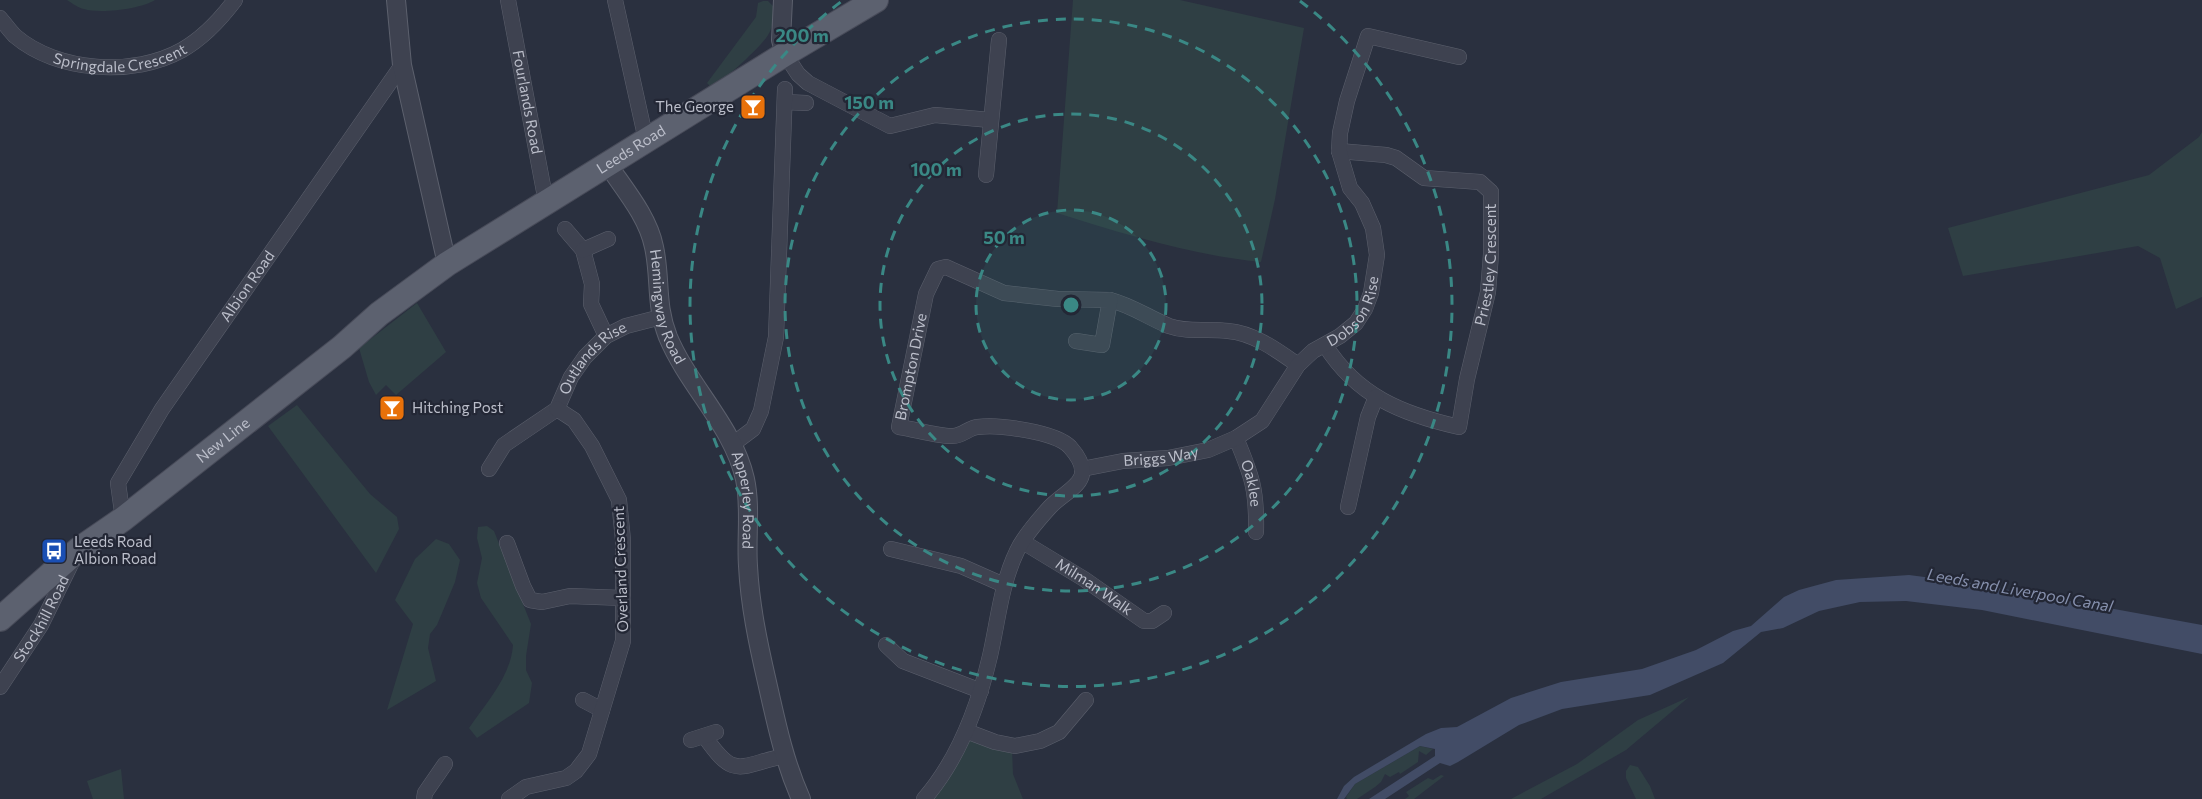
<svg xmlns="http://www.w3.org/2000/svg" width="2202" height="799" viewBox="0 0 2202 799" font-family="Commissioner,sans-serif">
  <rect width="100%" height="100%" fill="#2a303f"/>
  <!-- green -->
  <path fill="#2f3f44" d="M67,0H155C141,9 100,14 84,9C78,8 72,3 67,0Z
    M1073,0H1180L1304,28L1275,199L1261,262C1191,255 1124,234 1057,213Z
    M763,1H768L773,6C773,16 774,26 768,35C762,46 723,81 712,88L707,83L756,17L758,3Z
    M2202,132V297L2176,309L2160,258L2138,246L1963,276L1948,228L2149,175L2199,137Z
    M417,303L446,352L396,395L386,385L376,395L369,382L359,348Z
    M297,405L370,494L397,517L399,529L376,573L268,426Z
    M487,526L494,531L531,624L526,656V670L532,683L529,703L477,738L469,728C486,703 511,676 513,645L481,598L477,583L482,558L477,538L478,527Z
    M436,539L449,544L460,560L455,582L437,625L430,634L428,648L436,681L387,710L413,624L395,600L415,559Z
    M1689,697L1626,750L1541,799H1511L1577,764L1638,720Z
    M971,738L1012,749L1013,774L1023,799H933L954,769Z
    M1420,746L1433,749L1426,755L1419,751L1418,762L1400,774L1399,772L1390,777L1385,774L1381,782L1375,787L1357,799H1347L1346,797L1355,784Z
    M1630,765L1638,767L1650,786L1655,799H1636L1626,778V771Z
    M121,769L124,799H93L87,781Z
    M1441,775L1444,776L1414,799H1405L1409,796L1406,792L1428,778L1433,780Z"/>
  <!-- water -->
  <path fill="#424c66" d="M1909,575L1971,583L2202,625V654L1982,610L1906,601L1860,602L1819,611L1783,628L1761,632L1723,663L1650,695L1562,709L1519,725L1458,762L1450,766L1440,763L1385,799H1369L1435,756V749L1420,746L1355,784L1344,799H1337L1344,786L1354,777L1426,734L1441,728L1457,727L1511,698L1561,682L1642,669L1696,650L1733,631L1751,626L1784,597L1799,590L1836,580Z"/>
  <g fill="none" stroke-linecap="round" stroke-linejoin="round">
    <defs>
      <g id="minor">
        <path id="s1" d="M508,0L546,202"/>
        <path d="M615,0L646,140"/>
        <path id="s2" d="M0,18C5,24 10,31 15,36C57,72 134,77 182,50C203,38 220,20 235,0"/>
        <path d="M785,54L798,74L808,83L890,126L935,115L990,120"/>
        <path d="M785,102L806,103"/>
        <path d="M986,175L999,40"/>
        <path d="M565,229L583,250L592,284L591,304L606,336"/>
        <path d="M583,250L608,239"/>
        <path d="M1110,300C1131,305 1149,318 1169,326C1188,333 1208,328 1228,331C1254,333 1278,351 1298,365"/>
        <path id="s3" d="M1325,345C1357,396 1402,414 1459,427L1467,379L1488,292L1491,254V192L1480,182L1424,178L1396,158L1386,155L1339,151"/>
        <path id="s4" d="M1236,438C1252,476 1257,490 1256,532"/>
        <path d="M733,444L753,429L761,411L776,337L785,89"/>
        <path id="s5" d="M489,469L504,445L557,409L571,377L585,357L606,336L626,326L661,317"/>
        <path id="s6" d="M1082,469L1123,461L1168,458L1208,450L1236,438L1262,421L1298,365L1313,351L1340,336L1356,323L1365,309L1371,293L1377,255L1373,228L1362,203L1350,188L1339,151L1340,133L1347,101L1368,36L1459,57"/>
        <path d="M1348,507L1368,417L1376,397"/>
        <path id="s7" d="M123,519L118,483L162,409L402,65"/>
        <path id="s8" d="M1023,542L1084,579L1144,621H1152L1164,613"/>
        <path d="M507,543L523,586L530,600L542,602L570,596L623,598"/>
        <path d="M891,549L961,566L1004,585"/>
        <path d="M886,645L903,661L981,691"/>
        <path id="s9" d="M0,687L41,625L73,560"/>
        <path d="M583,700L602,710"/>
        <path d="M966,731L995,742L1015,746L1040,741L1059,732L1086,700"/>
        <path d="M705,737C735,780 738,766 784,756"/>
        <path d="M691,740L716,732"/>
        <path d="M424,799L425,793L445,764"/>
        <path d="M509,799L526,787L566,778L576,771L589,754L623,641V540L619,500L592,446L574,420L557,409"/>
        <path id="s10" d="M924,799C958,760 978,707 990,656C998,621 1001,584 1017,551C1023,538 1040,518 1050,507C1068,488 1100,481 1070,447C1056,432 998,424 978,427C970,427 962,436 953,436C940,437 914,429 899,427L926,294L938,269L946,267L1004,293L1058,299L1110,300L1102,345L1076,341"/>
      </g>
      <g id="tertiary">
        <path d="M396,0L402,65L447,264"/>
        <path d="M783,0L781,40L785,54"/>
        <path id="s11" d="M608,165C625,190 648,217 654,247C661,279 655,304 668,337C689,387 733,426 745,479C751,507 746,537 748,566C750,605 758,643 767,682C776,722 784,761 801,799"/>
      </g>
      <g id="primary">
        <path id="s12" d="M0,619L78,550L123,519L342,347L379,314L447,264L785,54L876,0"/>
      </g>
    </defs>
    <!-- minor casing -->
    <use href="#minor" stroke="#5c606d" stroke-width="16"/>
    <!-- tertiary casing -->
    <use href="#tertiary" stroke="#5c606d" stroke-width="20"/>
    <!-- primary casing -->
    <use href="#primary" stroke="#484b59" stroke-width="26"/>
    <!-- minor -->
    <use href="#minor" stroke="#3e4250" stroke-width="15"/>
    <!-- tertiary -->
    <use href="#tertiary" stroke="#3e4250" stroke-width="18"/>
    <!-- primary -->
    <use href="#primary" stroke="#5c616f" stroke-width="24"/>
  </g>
  <!-- distance rings -->
  <circle cx="1071" cy="305" r="95" fill="#3a8885" fill-opacity=".12"/>
  <g fill="none" stroke="#3a8885" stroke-width="3" stroke-dasharray="10 8">
    <circle cx="1071" cy="305" r="95"/>
    <circle cx="1071" cy="305" r="191"/>
    <circle cx="1071" cy="305" r="286"/>
    <path d="M1300 1A381 381 0 1 1 842 1"/>
  </g>
  <!-- icons -->
  <defs>
    <symbol id="bar-square" viewBox="-11 -11 22 22"><rect x="-9" y="-9" width="18" height="18" rx="4" fill="#e8710a" stroke="#232735"/><path d="M-6-5H6L.8 .8V4.5H3.5V6h-7V4.5H-.8V.8Z" fill="#fff"/></symbol>
    <symbol id="bus-square" viewBox="-11 -11 22 22"><rect x="-9" y="-9" width="18" height="18" rx="4" fill="#1a4fb4" stroke="#232735"/><path d="M-5-6H5V4H4V6H2V4H-2V6H-4V4H-5ZM-3.5-4V0h7V-4ZM-3.5 1.2v1.5H-2V1.2ZM2 1.2v1.5H3.5V1.2Z" fill="#fff"/></symbol>
  </defs>
  <g fill-rule="evenodd">
    <use href="#bar-square" x="738" y="92" width="30" height="30"/>
    <use href="#bar-square" x="377" y="393" width="30" height="30"/>
    <use href="#bus-square" x="39" y="536" width="30" height="30"/>
  </g>
  <g text-anchor="middle" stroke-width="4.5" stroke-linejoin="round" paint-order="stroke">
    <!-- street labels -->
    <g font-size="15" fill="#bbbeca" stroke="#232735">
      <text dy="5" stroke="none"><textPath href="#s2" startOffset="136">Springdale Crescent</textPath></text>
      <text dy="5" stroke="none"><textPath href="#s1" startOffset="104">Fourlands Road</textPath></text>
      <text dy="5" stroke="none"><textPath href="#s12" startOffset="788">Leeds Road</textPath></text>
      <text dy="5" stroke="none"><textPath href="#s3" startOffset="327">Priestley Crescent</textPath></text>
      <text dy="5" stroke="none"><textPath href="#s7" startOffset="272">Albion Road</textPath></text>
      <text dy="5" stroke="none"><textPath href="#s11" startOffset="156">Hemingway Road</textPath></text>
      <text dy="5" stroke="none"><textPath href="#s6" startOffset="336">Dobson Rise</textPath></text>
      <text dy="5" stroke="none"><textPath href="#s5" startOffset="156">Outlands Rise</textPath></text>
      <text dy="5" stroke="none"><textPath href="#s10" startOffset="639">Brompton Drive</textPath></text>
      <text dy="5" stroke="none"><textPath href="#s12" startOffset="286">New Line</textPath></text>
      <text dy="5" stroke="none"><textPath href="#s6" startOffset="80">Briggs Way</textPath></text>
      <text dy="5" stroke="none"><textPath href="#s4" startOffset="48">Oaklee</textPath></text>
      <text dy="5" stroke="none"><textPath href="#s11" startOffset="369">Apperley Road</textPath></text>
      <text transform="translate(621 569) rotate(-92)" y="5">Overland Crescent</text>
      <text dy="5" stroke="none"><textPath href="#s8" startOffset="84">Milman Walk</textPath></text>
      <text dy="5" stroke="none"><textPath href="#s9" startOffset="80">Stockhill Road</textPath></text>
    </g>
    <!-- poi labels -->
    <g font-size="15" fill="#bbbeca" stroke="#232735" text-anchor="start">
      <text x="734" y="112" text-anchor="end">The George</text>
      <text x="412" y="413">Hitching Post</text>
      <text x="74" y="547">Leeds Road<tspan x="74" dy="17">Albion Road</tspan></text>
    </g>
    <!-- water labels -->
    <g font-size="16" font-style="italic" fill="#8690ad" stroke="#232735">
      <text transform="translate(2020 590) rotate(10)" y="6">Leeds and Liverpool Canal</text>
    </g>
  </g>
  <circle cx="1071" cy="305" r="9" fill="#3a8885" stroke="#232735" stroke-width="3"/>
  <g font-size="18" text-anchor="middle" font-weight="bold" fill="#3a8885" stroke="#232735" stroke-width="4.5" stroke-linejoin="round" paint-order="stroke">
    <text x="802" y="42">200 m</text>
    <text x="869" y="109">150 m</text>
    <text x="936" y="176">100 m</text>
    <text x="1004" y="244">50 m</text>
  </g>
</svg>
